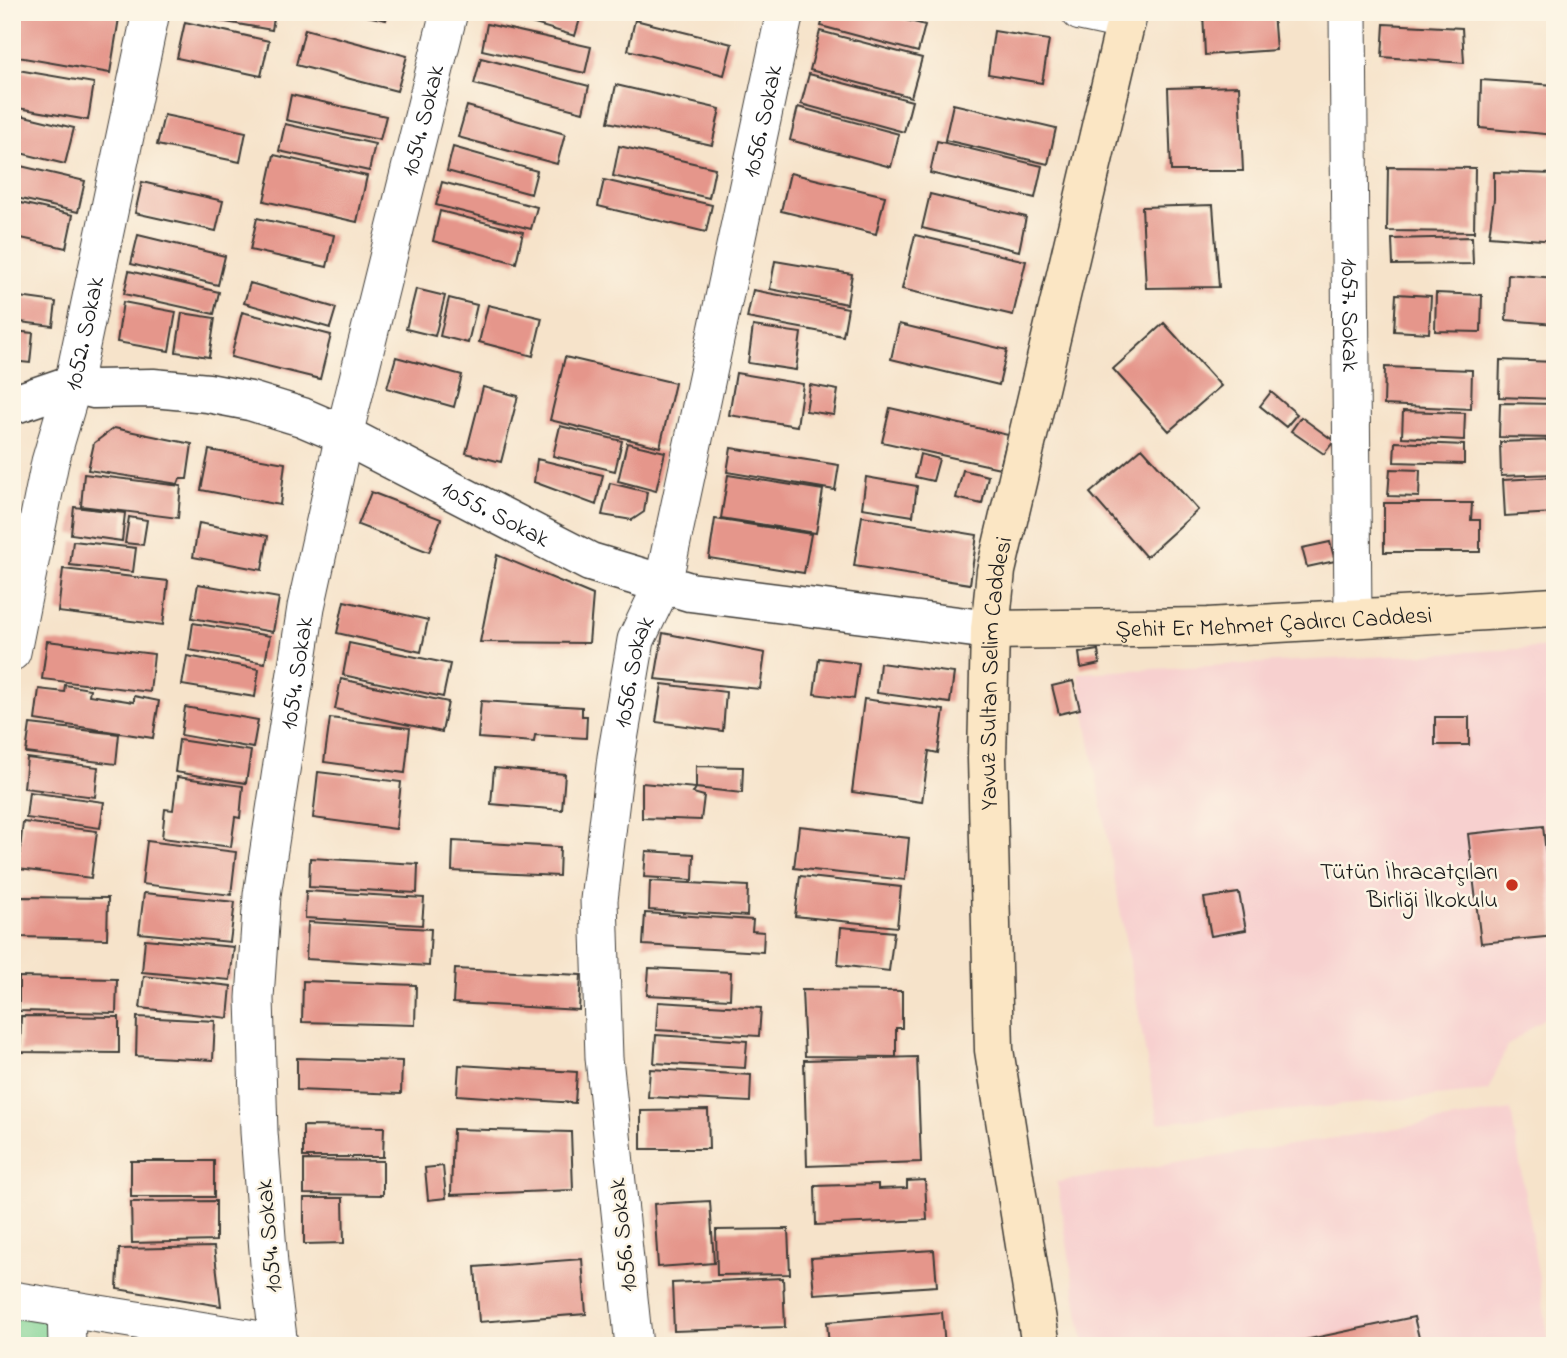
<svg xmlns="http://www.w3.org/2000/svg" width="1567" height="1358" viewBox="0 0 1567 1358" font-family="'Indie Flower',sans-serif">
  <rect width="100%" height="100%" fill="#fcf5e5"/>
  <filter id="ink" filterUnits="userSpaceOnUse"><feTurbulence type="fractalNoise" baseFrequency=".0143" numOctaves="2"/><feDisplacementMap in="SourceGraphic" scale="14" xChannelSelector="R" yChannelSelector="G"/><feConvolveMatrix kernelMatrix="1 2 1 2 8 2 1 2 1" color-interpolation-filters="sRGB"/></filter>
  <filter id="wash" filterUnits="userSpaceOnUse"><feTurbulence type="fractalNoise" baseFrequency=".00686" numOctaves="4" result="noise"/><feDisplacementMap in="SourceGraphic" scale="28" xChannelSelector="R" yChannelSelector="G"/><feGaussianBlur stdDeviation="1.57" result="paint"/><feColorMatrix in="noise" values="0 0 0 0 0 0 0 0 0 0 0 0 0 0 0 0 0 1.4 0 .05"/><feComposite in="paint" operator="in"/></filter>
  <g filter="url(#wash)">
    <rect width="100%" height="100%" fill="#f6e3ca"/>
    <!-- built -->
    <path fill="#f7d0cf" d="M1555,647V1010L1507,1046L1488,1091L1158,1123L1078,673Z
      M1511,1110L1550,1346H1084L1057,1182Z"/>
    <!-- green -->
    <path fill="#81d395" stroke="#4e7858" stroke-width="2" d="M12,1306L54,1313L56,1346H12Z"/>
    <g id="blocks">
      <!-- building -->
      <path fill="#e5968b" d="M12,12H120L110,73L12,56Z
        M192,12H275L272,30L191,16Z
        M363,12H388L386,20L362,15Z
        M494,12H582L575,36Z
        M825,12H876L925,25L918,52L821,26Z
        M1203,12H1273L1276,50L1205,55Z
        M635,20L732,44L724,75L628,50Z
        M185,22L269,41L261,76L177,58Z
        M487,24L591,47L585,73L482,50Z
        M1384,24L1462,28L1464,63L1382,57Z
        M305,29L407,56L397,91L296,65Z
        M820,31L922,58L911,97L810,70Z
        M994,31L1049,40L1042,83L988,74Z
        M481,58L589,86L583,112L474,84Z
        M12,69L94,83L88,120L12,107Z
        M809,74L912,101L904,132L801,104Z
        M1481,80L1555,85V135L1480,128Z
        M616,85L720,109L712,145L608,122Z
        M1239,86L1243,171H1171L1168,88Z
        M291,95L386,116L380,140L286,120Z
        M953,104L1056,128L1048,164L945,140Z
        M467,106L565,134L557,164L458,137Z
        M798,107L899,134L891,167L790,140Z
        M12,113L74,128L65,164L12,151Z
        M164,115L246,132L240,162L157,145Z
        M285,124L375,144L369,171L279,151Z
        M937,141L1042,166L1035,198L930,173Z
        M619,146L715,168L709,198L613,176Z
        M453,147L537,171L531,194L447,171Z
        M274,155L367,176L357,222L264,201Z
        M12,164L85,181L78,212L12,197Z
        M1388,167L1475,168L1474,232L1387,231Z
        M1494,172L1555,174V241L1489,236L1494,199Z
        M790,173L885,196L876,234L781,211Z
        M604,180L712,205L706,232L598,206Z
        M142,182L223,201L216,231L135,213Z
        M442,182L537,207L531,229L436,205Z
        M930,194L1026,217L1019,251L922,228Z
        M12,201L73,215L66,248L12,236Z
        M1213,205L1219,287L1146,288L1142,207Z
        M440,211L523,232L516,263L433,241Z
        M257,218L334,235L327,267L250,250Z
        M138,235L225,256L218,285L131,264Z
        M915,235L1026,261L1013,315L902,289Z
        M1472,237L1473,264L1393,265L1392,239Z
        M775,261L852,274L847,304L770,289Z
        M129,271L219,292L214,314L124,294Z
        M1508,274L1555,278V324L1506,320Z
        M250,283L336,308L330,328L244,303Z
        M416,289L445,296L435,336L406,329Z
        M753,290L848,308L843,336L747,318Z
        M1436,293L1482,295L1481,332L1435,331Z
        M1396,294L1431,296L1429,333L1394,331Z
        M12,296L56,302L53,326L12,321Z
        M449,298L477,305L468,343L440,336Z
        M123,302L176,312L169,351L117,342Z
        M488,305L542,318L533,356L479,342Z
        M242,312L331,335L320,379L231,357Z
        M182,313L215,318L209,357L176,352Z
        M1164,323L1221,386L1169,431L1113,369Z
        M899,324L1007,350L999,385L891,359Z
        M753,326L801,333L796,370L748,363Z
        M12,331L33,333L30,363L12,361Z
        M396,357L462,375L454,407L387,388Z
        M565,357L675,383L660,447L550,420Z
        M1500,360L1555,362V399L1499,397Z
        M1385,367L1472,370L1471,409L1384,405Z
        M736,373L803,384L797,426L729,415Z
        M810,385L838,390L834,415L806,411Z
        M483,387L518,396L501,462L466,453Z
        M1271,392L1297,414L1286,427L1260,406Z
        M1500,403L1555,404V438L1499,437Z
        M890,408L1008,435L1000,468L882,442Z
        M1403,411L1465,413L1464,440L1402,437Z
        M1301,417L1334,441L1324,454L1291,431Z
        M560,426L622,441L615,471L553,456Z
        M114,428L192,444L187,479H180L178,484L88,470L94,443Z
        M1555,440V474L1501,476L1500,442Z
        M1395,442L1464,445V464L1394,462Z
        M627,443L665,452L656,491L618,481Z
        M731,448L839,465L835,490L727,472Z
        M1142,448L1198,510L1146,557L1090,493Z
        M209,450L285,463L280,505L201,490Z
        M920,454L939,459L933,481L915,477Z
        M537,459L603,475L596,505L534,482Z
        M1390,469L1420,470L1419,497L1388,496Z
        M963,470L988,476L982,504L956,498Z
        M84,474L181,486L178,518L81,506Z
        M728,475L823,490L816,533L721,518Z
        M866,477L917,486L913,516L862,508Z
        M1555,477V513L1505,516L1503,480Z
        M610,483L647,492L644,512L632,520L602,515Z
        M371,492L441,519L429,552L358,525Z
        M1384,503H1472L1471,520H1480V552H1384Z
        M74,507L125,513L122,541L71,534Z
        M862,516L977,535L970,584L854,566Z
        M129,517L147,520L143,545L125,543Z
        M715,519L811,534L804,573L709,558Z
        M199,523L268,536L262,570L193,557Z
        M73,541L136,548L133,572L70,565Z
        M1330,542L1335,561L1307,567L1302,548Z
        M497,555L593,595L589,643L480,642Z
        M63,569L168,581L163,625L58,612Z
        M198,584L279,598L273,632L192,618Z
        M344,601L428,620L421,652L337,633Z
        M193,623L270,636L265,663L189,650Z
        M663,633L765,653L760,689L655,679Z
        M47,641L154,654L150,692L42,679Z
        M349,643L450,664L443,697L343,675Z
        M1098,650L1100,664L1081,668L1079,653Z
        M187,656L259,669L255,697L182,685Z
        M819,658L859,663L854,699L814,694Z
        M880,663L954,673L950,703L877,693Z
        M341,679L448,702L442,732L335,709Z
        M1073,681L1080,709L1059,714L1052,686Z
        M662,684L726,692L723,731L656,722Z
        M65,685L90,689L89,695L134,702V696L159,701L153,738L35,720L39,689L64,692Z
        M864,699L944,710L938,753L929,751L922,802L852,792Z
        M481,701L582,707V716H587L586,738L535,735L534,742L478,738Z
        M185,707L258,720L253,748L181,735Z
        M1435,717H1469V745H1435Z
        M330,718L410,728L405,773L324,762Z
        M30,724L119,734L116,764L26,753Z
        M179,740L251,751L246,783L175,772Z
        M27,758L98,767L95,797L24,788Z
        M696,766L743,767L742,793L696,788Z
        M494,768L565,774L562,810L491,804Z
        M318,772L401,782L396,829L313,818Z
        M177,777L243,786L240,818L235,817L231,847L162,838L165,809L173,810Z
        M642,783L696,788L693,793L704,796L701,820L642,818Z
        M29,792L104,802L100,828L26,818Z
        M23,822L97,831L91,878L18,869Z
        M799,826L909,838L905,880L794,868Z
        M1543,826L1555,936L1481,943L1468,834Z
        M147,841L236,852L231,895L142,884Z
        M453,841L560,847L559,876L452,871Z
        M646,851L694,854L693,880L644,877Z
        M310,858L418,864L417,893L309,887Z
        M800,876L901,887L897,927L795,916Z
        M650,881L748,886L747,916L649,910Z
        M306,891L424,898L422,925L305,918Z
        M144,893L235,902L230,942L139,933Z
        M1239,893L1246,930L1211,936L1204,898Z
        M21,897L108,898L107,939L21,937Z
        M645,913L753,920L752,931L764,932L763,952L643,945Z
        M308,922L431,929L429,966L306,959Z
        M841,927L894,932L889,971L838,965Z
        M145,939L234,947L230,980L142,972Z
        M649,968L731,972L730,999L647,995Z
        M455,969L581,975L579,1010L453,1003Z
        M144,976L231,986L228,1018L140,1008Z
        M19,977L117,979L116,1013L19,1011Z
        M303,981L416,985L415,1025L302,1022Z
        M802,990L902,991V1028H896V1057L805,1056Z
        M658,1002L761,1008L759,1036L656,1030Z
        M21,1016L119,1017V1053L20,1052Z
        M137,1017L215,1021L213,1060L136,1056Z
        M656,1035L747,1041L745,1068L654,1063Z
        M917,1057L921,1162L807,1166L804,1060Z
        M297,1058L402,1061L401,1094L297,1090Z
        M459,1065L577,1072L575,1103L457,1095Z
        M650,1069L751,1075L750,1102L648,1097Z
        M708,1110L709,1149H641V1111Z
        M303,1126L384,1127L383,1157H303Z
        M453,1129L571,1132L573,1190L451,1195Z
        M304,1160L383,1161V1195L304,1194Z
        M131,1161H214V1197H131Z
        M443,1166L446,1198L428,1200L425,1168Z
        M925,1180L927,1220L816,1225L815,1186L878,1184V1189L907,1188V1181Z
        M304,1198H343L344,1243L304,1244Z
        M216,1201V1241L132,1243L131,1202Z
        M710,1201L714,1263L658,1267L654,1204Z
        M788,1229L790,1274L717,1275L716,1230Z
        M214,1247L221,1306L117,1289L119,1249Z
        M934,1250L937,1286L814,1294L811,1258Z
        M582,1259L586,1314L479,1322L475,1267Z
        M783,1278L785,1327L674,1331L672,1283Z
        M942,1312L945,1346H829L827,1322Z
        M1414,1317L1421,1346H1281V1345Z"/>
    </g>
  </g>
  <g filter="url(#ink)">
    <use href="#blocks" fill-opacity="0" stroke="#3d3a36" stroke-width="2"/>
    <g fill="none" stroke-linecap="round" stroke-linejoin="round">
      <defs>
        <g id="minor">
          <path d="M1080,12L1127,22"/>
          <path id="s1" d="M1348,12L1353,618"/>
          <path id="s2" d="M12,652L50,462L73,384L151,12"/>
          <path d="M12,1300L279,1343"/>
          <path d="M66,1309L67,1346"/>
          <path id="s3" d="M279,1346L269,1264L259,1132L255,998L262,895L306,607L344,435L449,12"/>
          <path id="s4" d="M634,1346L604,1058L599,900L616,757L636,640L663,584L785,12"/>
        </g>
        <g id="tertiary">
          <path id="s5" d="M12,405L73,384L94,389L153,388L208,393L250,401L302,417L344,435L590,562L690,592L990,630"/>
        </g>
        <g id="secondary">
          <path id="s6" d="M990,630L1208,627L1555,607"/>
          <path id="s7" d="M1041,1346L994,1050L987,758L990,630L996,571L1128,12"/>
        </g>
      </defs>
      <!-- minor casing -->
      <use href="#minor" stroke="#3d3a36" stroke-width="39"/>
      <!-- tertiary casing -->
      <use href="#tertiary" stroke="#3d3a36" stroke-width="41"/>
      <!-- secondary casing -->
      <use href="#secondary" stroke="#3d3a36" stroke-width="41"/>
      <!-- minor -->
      <use href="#minor" stroke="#fff" stroke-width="37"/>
      <!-- tertiary -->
      <use href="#tertiary" stroke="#fff" stroke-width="38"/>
      <!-- secondary -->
      <use href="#secondary" stroke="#fbe6c4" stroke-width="38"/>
    </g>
  </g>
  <!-- markers -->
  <circle fill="#c8321e" stroke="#fcf5e5" stroke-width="2.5" cx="1512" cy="885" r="7"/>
  <g text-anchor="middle" stroke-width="5" stroke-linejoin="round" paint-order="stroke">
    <!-- street labels -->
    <g font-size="24" fill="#1c1c1c" stroke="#fcf5e5">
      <text dy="8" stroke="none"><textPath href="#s3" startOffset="1244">1054. Sokak</textPath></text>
      <text dy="8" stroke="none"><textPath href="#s4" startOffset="1246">1056. Sokak</textPath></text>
      <text dy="8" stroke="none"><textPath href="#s1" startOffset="303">1057. Sokak</textPath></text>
      <text dy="8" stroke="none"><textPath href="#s2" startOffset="327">1052. Sokak</textPath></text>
      <text dy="8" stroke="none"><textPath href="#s5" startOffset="514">1055. Sokak</textPath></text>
      <text dy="8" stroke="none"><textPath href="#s6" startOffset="284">Şehit Er Mehmet Çadırcı Caddesi</textPath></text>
      <text dy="8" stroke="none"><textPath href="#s3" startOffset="677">1054. Sokak</textPath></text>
      <text dy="8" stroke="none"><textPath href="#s4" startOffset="679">1056. Sokak</textPath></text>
      <text dy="8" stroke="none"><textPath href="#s7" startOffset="677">Yavuz Sultan Selim Caddesi</textPath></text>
      <text transform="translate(622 1235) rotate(-96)" y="8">1056. Sokak</text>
      <text transform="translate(268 1236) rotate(-95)" y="8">1054. Sokak</text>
    </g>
    <!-- poi labels -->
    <g font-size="24" fill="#1c1c1c" stroke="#fcf5e5" text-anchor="end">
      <text x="1498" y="879">Tütün İhracatçıları<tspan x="1498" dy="28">Birliği İlkokulu</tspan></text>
    </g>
  </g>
  <!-- margin -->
  <rect width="1567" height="1358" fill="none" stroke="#fcf5e5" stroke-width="42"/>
</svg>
